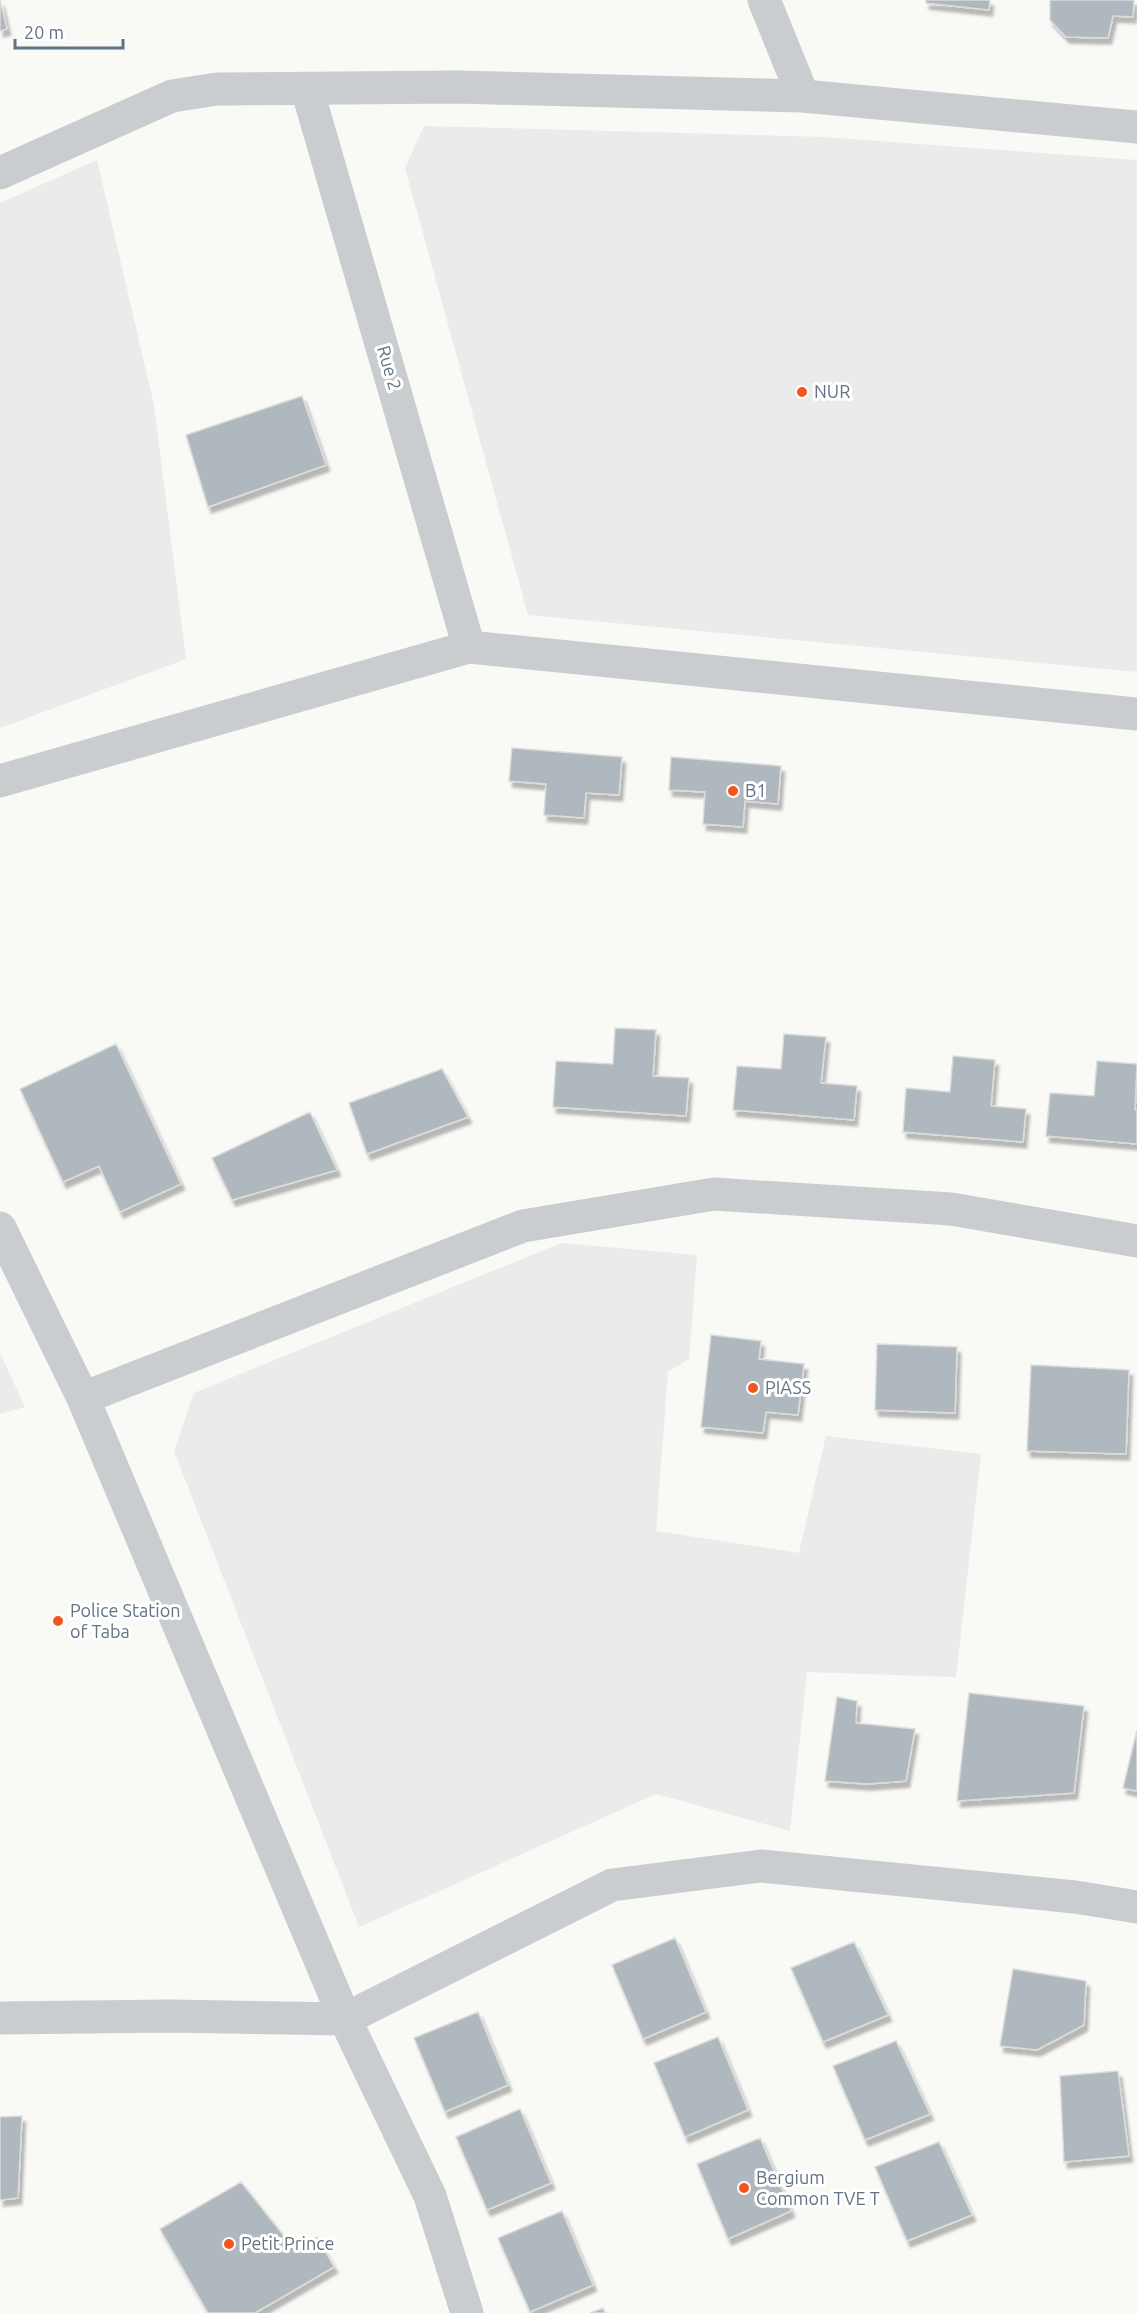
<svg xmlns="http://www.w3.org/2000/svg" width="1137" height="2313" viewBox="0 0 1137 2313" font-family="Ubuntu,sans-serif">
  <defs>
    <filter id="shadow"><feDropShadow dx="3.5" dy="6" stdDeviation="1.5" flood-color="#0004"/></filter>
  </defs>
  <rect width="100%" height="100%" fill="#f9f9f6"/>
  <!-- built -->
  <path fill="#eaebea" d="M424,126L823,137L1137,160V672L528,615L405,168Z
    M97,160L154,405L186,659L0,728V203Z
    M561,1243L697,1255L689,1359L668,1372L656,1531L799,1553L826,1436L981,1454L956,1677L807,1672L790,1831L656,1794L359,1927L174,1451L194,1393Z
    M0,1353L25,1407L0,1414Z"/>
  <!-- building -->
  <path fill="#afb8be" stroke="#dbdbd9" stroke-width="1.5" filter="url(#shadow)" d="M0,0L7,29L0,31Z
    M926,0H990L989,10L926,3Z
    M1050,0H1134L1133,17L1113,16L1108,38L1066,37L1050,20Z
    M302,396L326,465L208,507L186,435Z
    M512,748L622,757L619,795L586,793L584,818L544,815L546,784L509,781Z
    M671,757L781,766L778,804L745,801L743,827L703,824L705,792L669,790Z
    M615,1028L656,1030L653,1076L689,1078L686,1116L553,1107L556,1061L613,1064Z
    M784,1034L826,1037L821,1083L857,1086L854,1120L733,1110L737,1066L781,1069Z
    M116,1044L181,1184L120,1212L99,1166L63,1182L20,1089Z
    M953,1056L995,1060L991,1106L1026,1109L1023,1142L903,1132L906,1088L950,1092Z
    M1097,1061L1137,1064L1135,1110H1137V1144L1046,1136L1050,1093L1094,1096Z
    M442,1069L468,1117L367,1154L349,1103Z
    M310,1112L337,1170L232,1200L212,1158Z
    M711,1335L761,1341L759,1359L804,1364L798,1415L766,1412L763,1433L701,1427Z
    M877,1344L957,1347L955,1413L875,1410Z
    M1031,1365L1129,1370L1126,1454L1027,1451Z
    M969,1693L1084,1706L1074,1793L957,1801Z
    M837,1697L857,1701L856,1723L915,1729L906,1781L867,1784L825,1781Z
    M1137,1730V1791L1123,1788Z
    M675,1938L706,2012L643,2039L612,1965Z
    M854,1942L888,2015L823,2042L791,1968Z
    M1013,1969L1086,1981L1084,2025L1037,2050L1000,2046Z
    M478,2012L508,2085L445,2112L414,2038Z
    M718,2037L748,2110L685,2137L654,2063Z
    M896,2041L930,2114L865,2140L833,2066Z
    M1118,2071L1129,2156L1064,2162L1060,2076Z
    M520,2109L551,2183L487,2210L456,2137Z
    M22,2116L18,2198L0,2200V2117Z
    M760,2138L791,2211L728,2239L697,2164Z
    M939,2142L972,2215L907,2241L875,2167Z
    M241,2182L295,2250L317,2237L334,2267L255,2313H208L160,2229Z
    M562,2211L593,2285L530,2312L498,2238Z
    M603,2308L605,2313H590Z"/>
  <g fill="none" stroke-linecap="round" stroke-linejoin="round">
    <!-- minor -->
    <path stroke="#c9cdd0" stroke-width="33" d="M764,0L803,96
      M307,89L469,647
      M0,173L172,96L217,89L457,87L803,96L1137,127
      M0,781L469,647L1137,714
      M0,1228L83,1398L345,2019L430,2196L467,2313
      M83,1398L523,1226L714,1194L951,1209L1137,1241
      M0,2018L170,2016L345,2019L612,1885L761,1866L1075,1897L1137,1907"/>
  </g>
  <!-- markers -->
  <g fill="#f1561e" stroke="#fff" stroke-width="2">
    <circle cx="802" cy="392" r="6"/>
    <circle cx="733" cy="791" r="6"/>
    <circle cx="753" cy="1388" r="6"/>
    <circle cx="58" cy="1621" r="6"/>
    <circle cx="744" cy="2188" r="6"/>
    <circle cx="229" cy="2244" r="6"/>
  </g>
  <g text-anchor="middle" stroke-width="6" stroke-linejoin="round" paint-order="stroke">
    <!-- street labels -->
    <g font-size="18" fill="#627484" stroke="#fff">
      <text transform="translate(389 368) rotate(74)" y="6">Rue 2</text>
    </g>
    <!-- poi labels -->
    <g font-size="18" fill="#627484" stroke="#fff" text-anchor="start">
      <text x="814" y="398">NUR</text>
      <text x="745" y="797">B1</text>
      <text x="765" y="1394">PIASS</text>
      <text x="70" y="1617">Police Station<tspan x="70" dy="21">of Taba</tspan></text>
      <text x="756" y="2184">Bergium<tspan x="756" dy="21">Common TVE T</tspan></text>
      <text x="241" y="2250">Petit Prince</text>
    </g>
  </g>
  <!-- scale -->
  <path d="M15 39v9h108v-9" fill="none" stroke="#627484" stroke-width="3"/>
  <text x="24" y="39" font-size="18" fill="#627484" stroke="#ffffff" stroke-width="4.5" paint-order="stroke">20 m</text>
</svg>
